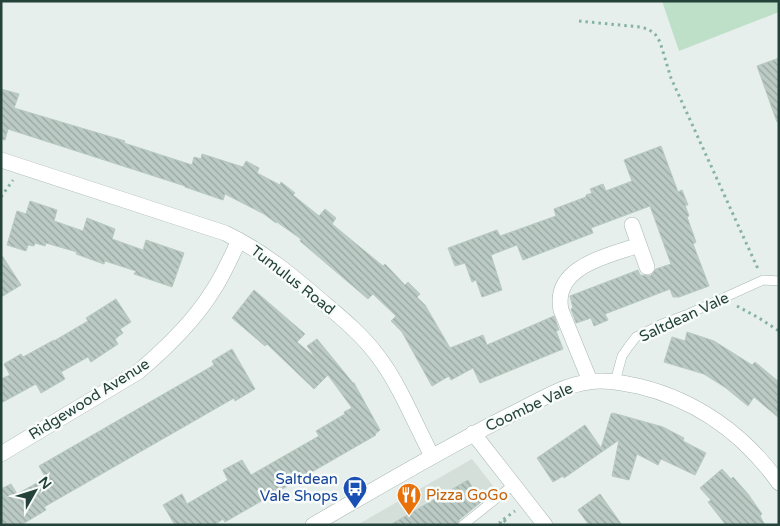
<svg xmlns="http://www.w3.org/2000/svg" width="780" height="526" viewBox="0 0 780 526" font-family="'Varela Round',sans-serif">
  <defs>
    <pattern id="building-back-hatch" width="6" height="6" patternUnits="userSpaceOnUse" patternTransform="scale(1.25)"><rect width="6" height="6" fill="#bbcac4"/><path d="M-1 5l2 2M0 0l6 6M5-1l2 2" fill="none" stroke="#98a6a0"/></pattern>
  </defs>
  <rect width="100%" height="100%" fill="#e6efeb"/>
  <!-- built -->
  <path fill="#d4dfda" d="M472,459L497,491L484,503L482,502L467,510L468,514L448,525H357Z"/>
  <!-- pitch -->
  <path fill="#bfe0c8" d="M662,1H779V12L679,51Z"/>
  <!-- building -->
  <path fill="url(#building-back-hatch)" stroke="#b8c9c2" d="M779,58V121L777,122L757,66Z
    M1,89L19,94L14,108L125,141L124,143L192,165L194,157L201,159L202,154L243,167L246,161L259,168L257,173L280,185L281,182L295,193L293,195L319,216L325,209L336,218L332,224L383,266L385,264L405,285L408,282L420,294L417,297L425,305L450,348L483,335L487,345L554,316L559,330L556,331L563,349L480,383L473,368L451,380L449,376L432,386L402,332L391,321L396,316L373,294L368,299L300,241L301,239L277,222L276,223L264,214L225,194L223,200L185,187V186L8,129L5,140L1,139Z
    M661,146L678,192L682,190L688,205H685L689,216L687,217L696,242L693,244L709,286L679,297H673L670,289L605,314L608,320L594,326L591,318L576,323L571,309L573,308L570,296L638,270L640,275L650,276L656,269L671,264L650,206L591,228L593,233L523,260L517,245L491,255L502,290L482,297L476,280L472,282L465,263L455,266L448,248L497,230L500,236L556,216L554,209L586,197V195L592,193L590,189L603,184L606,191L632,181L624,160Z
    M30,201L57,210L54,221L83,231L87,218L115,229L112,239L143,250L146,240L184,253L172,287L134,274L136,271L105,261L104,264L76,254L77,252L46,243L45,246L35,243L34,246L28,245L26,251L7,245L17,211L26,214Z
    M1,254L21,285L1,297Z
    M254,290L305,334L297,342L316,358L307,346L317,339L353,383H354L380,430L375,434L376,435L225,522L223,519L214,525H175L163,505L182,494L187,504L228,480L223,470L242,460L251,475L319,436L316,431L345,414L344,412L352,408L328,375L314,389L267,344L265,346L232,318Z
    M116,299L131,322L120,329L123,333L115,339L118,344L91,362L88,357L61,372L65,379L41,393L36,384L1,403V379L10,375L4,364L21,354L23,357L54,340V341L88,321L86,318Z
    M687,332L714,341L752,365L755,362L779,382V418L754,397L748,406L726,388L704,374L664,362L672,337L685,341Z
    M232,349L255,389L235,401L234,398L44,507L46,510L21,525H1V489L11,484L17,494L46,478L39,466L214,365L212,361Z
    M613,413L663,427L684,438L683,441L706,453L695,475L661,459L658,465L637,454L629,480L612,476L619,440L564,478L563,476L553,482L537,458L585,425L601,448L611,414Z
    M722,469L731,479L733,477L748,494L762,514L760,516L765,525H726L708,502L711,500L700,488Z
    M468,480L481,502L459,520L457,525H390Z
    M600,494L622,525H589L578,510Z"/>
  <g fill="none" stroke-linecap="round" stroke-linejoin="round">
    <defs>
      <path id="lane" d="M615,382L622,356L629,346L636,337L662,324L686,315L763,280L779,281
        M463,525L513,485"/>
      <path id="street" d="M1,160L225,233C263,251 294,277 325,304C344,320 362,335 377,355C399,383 415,424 432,456
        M632,225L647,267
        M590,381L561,310C552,266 609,256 639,245
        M473,433L545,525
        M1,454L138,372C164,350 194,321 212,292C223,276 231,257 239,240
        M313,525C379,487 444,448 512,414C537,402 562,385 589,382C605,379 622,383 638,386C696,400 744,434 779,483"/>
    </defs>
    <!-- lane casing -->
    <use href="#lane" stroke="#a8b8b2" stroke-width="10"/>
    <!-- street casing -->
    <use href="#street" stroke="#a8b8b2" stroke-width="16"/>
    <!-- path -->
    <path stroke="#86b3a5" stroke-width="3" stroke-dasharray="2.5 4" stroke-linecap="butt" d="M579,21L640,27L648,29L655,34L660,42L671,78L758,269
      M1,197L13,180
      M737,306L759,318L779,331
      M504,520L508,525
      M501,524L500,522L515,511"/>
    <!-- lane -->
    <use href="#lane" stroke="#fff" stroke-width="9"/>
    <!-- street -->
    <use href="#street" stroke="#fff" stroke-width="15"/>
  </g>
  <!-- icons -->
  <defs>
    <symbol id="bus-pin" viewBox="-11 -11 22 30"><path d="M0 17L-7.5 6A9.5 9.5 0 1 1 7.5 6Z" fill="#1a4fb4" stroke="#f7fbf9"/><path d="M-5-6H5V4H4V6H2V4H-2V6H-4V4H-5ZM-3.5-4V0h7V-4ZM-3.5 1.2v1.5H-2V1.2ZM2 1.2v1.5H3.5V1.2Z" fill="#fff"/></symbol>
    <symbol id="restaurant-pin" viewBox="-11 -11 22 30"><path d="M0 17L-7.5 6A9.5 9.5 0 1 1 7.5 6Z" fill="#e8710a" stroke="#f7fbf9"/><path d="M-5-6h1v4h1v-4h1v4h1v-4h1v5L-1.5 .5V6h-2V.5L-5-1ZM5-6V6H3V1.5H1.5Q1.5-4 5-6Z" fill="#fff"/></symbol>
  </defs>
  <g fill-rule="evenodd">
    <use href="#bus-pin" x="341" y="474" width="28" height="38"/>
    <use href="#restaurant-pin" x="395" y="481" width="28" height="38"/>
  </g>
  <g text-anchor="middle" stroke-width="5" stroke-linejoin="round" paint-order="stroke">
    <!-- street labels -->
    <g font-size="15" fill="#24423a" stroke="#f7fbf9">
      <text transform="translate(293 280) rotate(38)" y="5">Tumulus Road</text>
      <text transform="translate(684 317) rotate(-25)" y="5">Saltdean Vale</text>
      <text transform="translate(89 399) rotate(-32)" y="5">Ridgewood Avenue</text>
      <text transform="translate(529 407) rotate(-25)" y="5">Coombe Vale</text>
    </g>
    <!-- transit labels -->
    <g font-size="15" fill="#164399" stroke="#f7fbf9" text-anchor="end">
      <text x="338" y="484">Saltdean<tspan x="338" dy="17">Vale Shops</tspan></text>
    </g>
    <!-- food labels -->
    <g font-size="15" fill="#c56008" stroke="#f7fbf9" text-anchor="start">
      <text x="426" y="500">Pizza GoGo</text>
    </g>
  </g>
  <!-- border -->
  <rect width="780" height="526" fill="none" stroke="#24423a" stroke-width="5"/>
  <!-- north arrow -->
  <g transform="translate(35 491) rotate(51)" stroke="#f7fbf9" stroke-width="4" paint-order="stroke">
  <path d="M0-4L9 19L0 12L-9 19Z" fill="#24423a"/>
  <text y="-8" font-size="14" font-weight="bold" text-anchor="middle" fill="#24423a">N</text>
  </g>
</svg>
